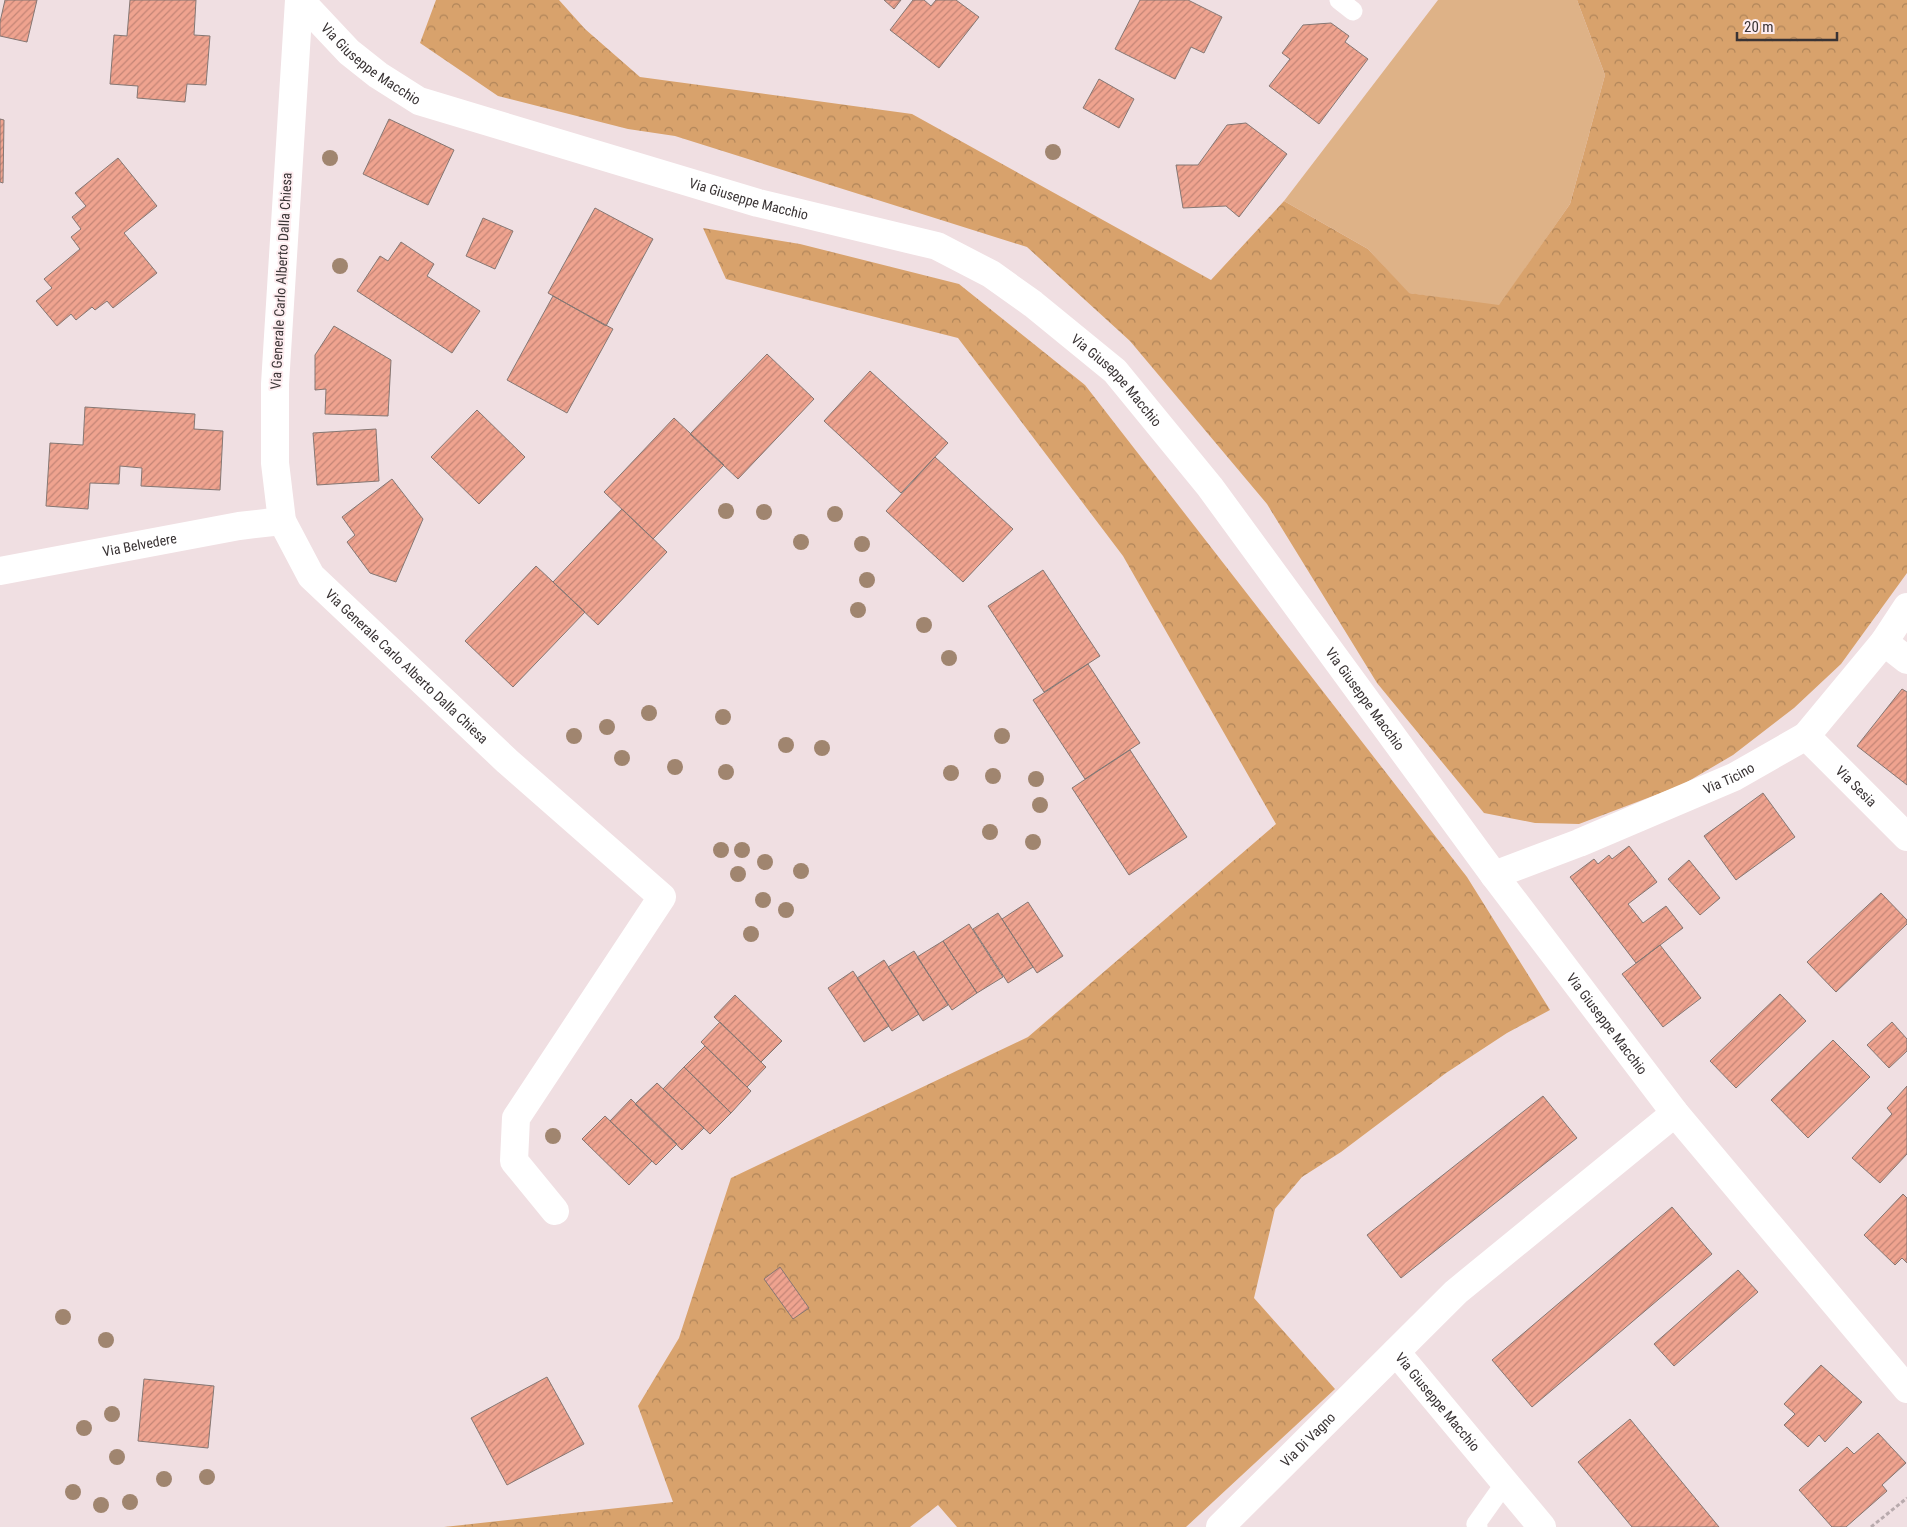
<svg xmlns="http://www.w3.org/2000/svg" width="1907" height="1527" viewBox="0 0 1907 1527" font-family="'Roboto Condensed',sans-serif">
  <defs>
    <pattern id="forest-crowns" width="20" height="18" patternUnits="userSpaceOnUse" patternTransform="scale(1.25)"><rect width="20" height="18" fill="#d8a26c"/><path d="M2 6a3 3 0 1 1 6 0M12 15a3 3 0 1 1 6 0" fill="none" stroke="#b0855a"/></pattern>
    <pattern id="building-hatch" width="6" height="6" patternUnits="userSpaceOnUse" patternTransform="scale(1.25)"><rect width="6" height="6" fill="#efa38f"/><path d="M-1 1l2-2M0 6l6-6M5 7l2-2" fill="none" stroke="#c38576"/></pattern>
  </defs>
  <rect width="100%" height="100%" fill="#f0dfe2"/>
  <!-- green -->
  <path fill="#deb287" d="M1438,0H1577L1605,75L1570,204L1499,306L1408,293L1368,249L1284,201Z"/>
  <!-- forest -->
  <path fill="url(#forest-crowns)" d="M436,0H559L585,29L640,77L912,114L1211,280L1284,201L1368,249L1409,293L1499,305L1570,204L1605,75L1577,0H1907V573L1841,664L1794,708L1733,755L1682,785L1579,824L1535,823L1484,813L1377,683L1267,504L1130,341L1027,247L675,136L628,129L498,96L420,43Z
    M703,228L800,244L959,284L1085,385L1467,877L1550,1010L1507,1033L1446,1073L1341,1152L1302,1177L1275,1209L1254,1298L1335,1389L1186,1527H957L938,1505L910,1527H444L673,1502L638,1406L679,1338L731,1178L1028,1037L1276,824L1123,556L958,338L726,279Z"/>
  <!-- building -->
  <path fill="url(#building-hatch)" stroke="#857773" d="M5,0H37L27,42L0,36V22Z
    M130,0H196L194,35L210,36L206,85L187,84L185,102L137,98L138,86L110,84L114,35L127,36Z
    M884,0H901L894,9Z
    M913,0H924L931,6L936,0H956L979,17L939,68L890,30Z
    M1140,0H1188L1222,17L1204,53L1191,47L1175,79L1115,49Z
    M1331,23L1349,36L1345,42L1368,59L1319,124L1269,86L1290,59L1282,53L1303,25Z
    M1099,79L1134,99L1119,128L1083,108Z
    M0,119L4,120L3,183L0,182Z
    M389,119L454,150L428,205L363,174Z
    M1246,123L1287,154L1239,217L1226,206L1183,208L1176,165H1198L1227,125Z
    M118,158L157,206L124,233L157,273L113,308L107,301L95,310L92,307L76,320L71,314L57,326L36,301L52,288L44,279L80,249L71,237L81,229L72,217L86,206L75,193Z
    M595,208L653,239L606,326L548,293Z
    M483,218L513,231L495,269L466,256Z
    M401,242L434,264L427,276L480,311L452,353L357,291L380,256L388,261Z
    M553,296L613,329L567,413L507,380Z
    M334,326L391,360L388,416L325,414L326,389L315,390V355Z
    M767,354L814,399L738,479L690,434Z
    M870,371L948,443L901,493L824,421Z
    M85,407L195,414L194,429L223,431L220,490L141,486L142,468L120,466L119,484L90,483L88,509L46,506L50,443L83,445Z
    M477,410L525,457L479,504L431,457Z
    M674,418L724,465L653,539L604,492Z
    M376,429L379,481L317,485L313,433Z
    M935,457L1013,529L963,582L886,511Z
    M392,479L423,519L396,582L370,573L347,542L355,535L342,517Z
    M622,509L667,552L598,625L553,582Z
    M536,566L585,612L513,687L465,641Z
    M1043,570L1100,656L1044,692L988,606Z
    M1088,664L1140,743L1085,779L1033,700Z
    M1902,689L1907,692V785L1857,746Z
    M1130,750L1187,837L1129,875L1072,788Z
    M1763,793L1795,837L1736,880L1704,836Z
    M1629,846L1657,882L1628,904L1643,923L1666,906L1683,928L1636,963L1570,877L1594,859L1598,864L1609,855L1612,859Z
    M1689,860L1720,898L1700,915L1668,879Z
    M1881,893L1907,920V924L1836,992L1807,962Z
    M1028,902L1063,956L1037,973L1002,919Z
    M998,913L1033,967L1008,983L973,929Z
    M969,924L1003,977L977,993L943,941Z
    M943,941L977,993L952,1010L917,957Z
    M1660,945L1701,998L1663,1027L1622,974Z
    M914,951L948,1005L923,1021L888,967Z
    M884,960L919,1014L892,1031L857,978Z
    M853,971L889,1026L864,1042L828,988Z
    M1780,994L1806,1021L1736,1088L1710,1061Z
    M735,995L782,1041L761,1062L714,1017Z
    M720,1022L766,1067L747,1087L701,1042Z
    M1892,1022L1907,1039V1051L1889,1068L1867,1045Z
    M1833,1040L1870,1077L1808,1138L1771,1100Z
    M705,1046L751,1091L731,1113L684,1067Z
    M684,1067L731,1113L710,1134L663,1089Z
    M657,1083L704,1128L682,1150L635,1104Z
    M1907,1086V1154L1880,1183L1852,1158L1892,1114L1887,1108Z
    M1543,1096L1577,1138L1401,1278L1367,1235Z
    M631,1099L677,1144L656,1165L610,1121Z
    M605,1116L652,1161L629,1185L582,1139Z
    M1903,1194L1907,1198V1263L1902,1258L1895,1265L1864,1235Z
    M1672,1207L1712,1254L1532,1407L1492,1360Z
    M780,1267L809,1308L793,1319L764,1279Z
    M1738,1270L1758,1292L1674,1366L1654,1344Z
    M1821,1365L1862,1402L1825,1442L1819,1435L1808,1447L1784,1425L1795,1414L1784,1404Z
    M547,1377L584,1444L507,1485L471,1418Z
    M144,1379L214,1386L208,1448L138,1441Z
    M1630,1419L1719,1527H1632L1578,1462Z
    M1878,1433L1906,1463L1882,1485L1887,1491L1846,1527H1832L1799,1490L1847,1447L1854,1454Z"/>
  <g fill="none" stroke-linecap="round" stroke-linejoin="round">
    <!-- path -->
    <path stroke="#b8aaad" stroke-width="3" stroke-dasharray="4 2.5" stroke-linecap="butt" d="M1871,1527L1907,1498"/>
    <!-- lane -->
    <path stroke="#fff" stroke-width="19" d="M1339,0L1353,11
      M1478,1527L1476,1524L1505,1483"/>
    <!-- street -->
    <g stroke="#fff" stroke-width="28">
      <path id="s1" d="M299,0L275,384V463L282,521L311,576L507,761L662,897L516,1118L514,1161L555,1211"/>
      <path id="s2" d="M0,571L239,526L282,521"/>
      <path d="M1884,642L1907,660"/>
      <path id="s3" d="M1806,736L1907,837"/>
      <path id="s4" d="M1494,875L1579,843L1734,777L1806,736L1884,642L1907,607"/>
      <path id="s5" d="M1396,1352L1542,1527"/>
      <path id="s6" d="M1220,1527L1456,1292L1675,1113"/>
    </g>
    <!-- secondary -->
    <path stroke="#fff" stroke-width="28" id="s7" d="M300,0L349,52L378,75L419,101L758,203L937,246L991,274L1033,304L1115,371L1210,487L1494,875L1675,1113L1907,1389"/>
  </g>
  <!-- trees -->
  <g fill="#a0856f">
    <circle cx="1053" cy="152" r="8"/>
    <circle cx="330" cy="158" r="8"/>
    <circle cx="340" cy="266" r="8"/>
    <circle cx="726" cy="511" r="8"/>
    <circle cx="764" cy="512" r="8"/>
    <circle cx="835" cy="514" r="8"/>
    <circle cx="801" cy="542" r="8"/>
    <circle cx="862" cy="544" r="8"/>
    <circle cx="867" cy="580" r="8"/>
    <circle cx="858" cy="610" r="8"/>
    <circle cx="924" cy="625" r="8"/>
    <circle cx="949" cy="658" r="8"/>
    <circle cx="649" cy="713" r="8"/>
    <circle cx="723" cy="717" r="8"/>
    <circle cx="607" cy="727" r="8"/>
    <circle cx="574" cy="736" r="8"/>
    <circle cx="1002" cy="736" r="8"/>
    <circle cx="786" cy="745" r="8"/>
    <circle cx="822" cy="748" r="8"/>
    <circle cx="622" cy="758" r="8"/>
    <circle cx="675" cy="767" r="8"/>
    <circle cx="726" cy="772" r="8"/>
    <circle cx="951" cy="773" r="8"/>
    <circle cx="993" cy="776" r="8"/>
    <circle cx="1036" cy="779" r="8"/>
    <circle cx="1040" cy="805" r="8"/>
    <circle cx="990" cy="832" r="8"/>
    <circle cx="1033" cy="842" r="8"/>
    <circle cx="721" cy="850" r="8"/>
    <circle cx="742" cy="850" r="8"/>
    <circle cx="765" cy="862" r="8"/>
    <circle cx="801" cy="871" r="8"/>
    <circle cx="738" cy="874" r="8"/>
    <circle cx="763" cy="900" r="8"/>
    <circle cx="786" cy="910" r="8"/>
    <circle cx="751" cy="934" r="8"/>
    <circle cx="553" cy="1136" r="8"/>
    <circle cx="63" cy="1317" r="8"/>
    <circle cx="106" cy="1340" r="8"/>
    <circle cx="112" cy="1414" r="8"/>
    <circle cx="84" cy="1428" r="8"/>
    <circle cx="117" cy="1457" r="8"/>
    <circle cx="207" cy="1477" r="8"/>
    <circle cx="164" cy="1479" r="8"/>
    <circle cx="73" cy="1492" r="8"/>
    <circle cx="130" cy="1502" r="8"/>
    <circle cx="101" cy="1505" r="8"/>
  </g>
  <g text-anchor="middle" stroke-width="4" stroke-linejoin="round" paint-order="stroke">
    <!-- street labels -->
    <g font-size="14" fill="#393334" stroke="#feedf0">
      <text dy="5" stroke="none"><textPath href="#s7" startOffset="96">Via Giuseppe Macchio</textPath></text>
      <text dy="5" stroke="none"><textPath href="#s7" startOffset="501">Via Giuseppe Macchio</textPath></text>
      <text transform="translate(281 281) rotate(-87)" y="5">Via Generale Carlo Alberto Dalla Chiesa</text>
      <text dy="5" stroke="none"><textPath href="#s7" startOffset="921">Via Giuseppe Macchio</textPath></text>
      <text dy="5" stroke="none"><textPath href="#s2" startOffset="142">Via Belvedere</textPath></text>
      <text dy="5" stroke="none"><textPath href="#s1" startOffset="716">Via Generale Carlo Alberto Dalla Chiesa</textPath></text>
      <text dy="5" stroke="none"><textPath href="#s7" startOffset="1326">Via Giuseppe Macchio</textPath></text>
      <text dy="5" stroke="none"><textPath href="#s4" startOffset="254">Via Ticino</textPath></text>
      <text dy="5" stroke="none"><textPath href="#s3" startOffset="71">Via Sesia</textPath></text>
      <text dy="5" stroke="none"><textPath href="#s7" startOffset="1731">Via Giuseppe Macchio</textPath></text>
      <text dy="5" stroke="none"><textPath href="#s5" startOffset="65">Via Giuseppe Macchio</textPath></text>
      <text dy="5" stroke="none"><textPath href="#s6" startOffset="124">Via Di Vagno</textPath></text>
    </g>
  </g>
  <!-- scale -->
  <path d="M1737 32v8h100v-8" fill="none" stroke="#393334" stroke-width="2.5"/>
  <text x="1744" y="32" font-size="15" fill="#393334" stroke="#feedf0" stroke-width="4" paint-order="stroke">20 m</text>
</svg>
